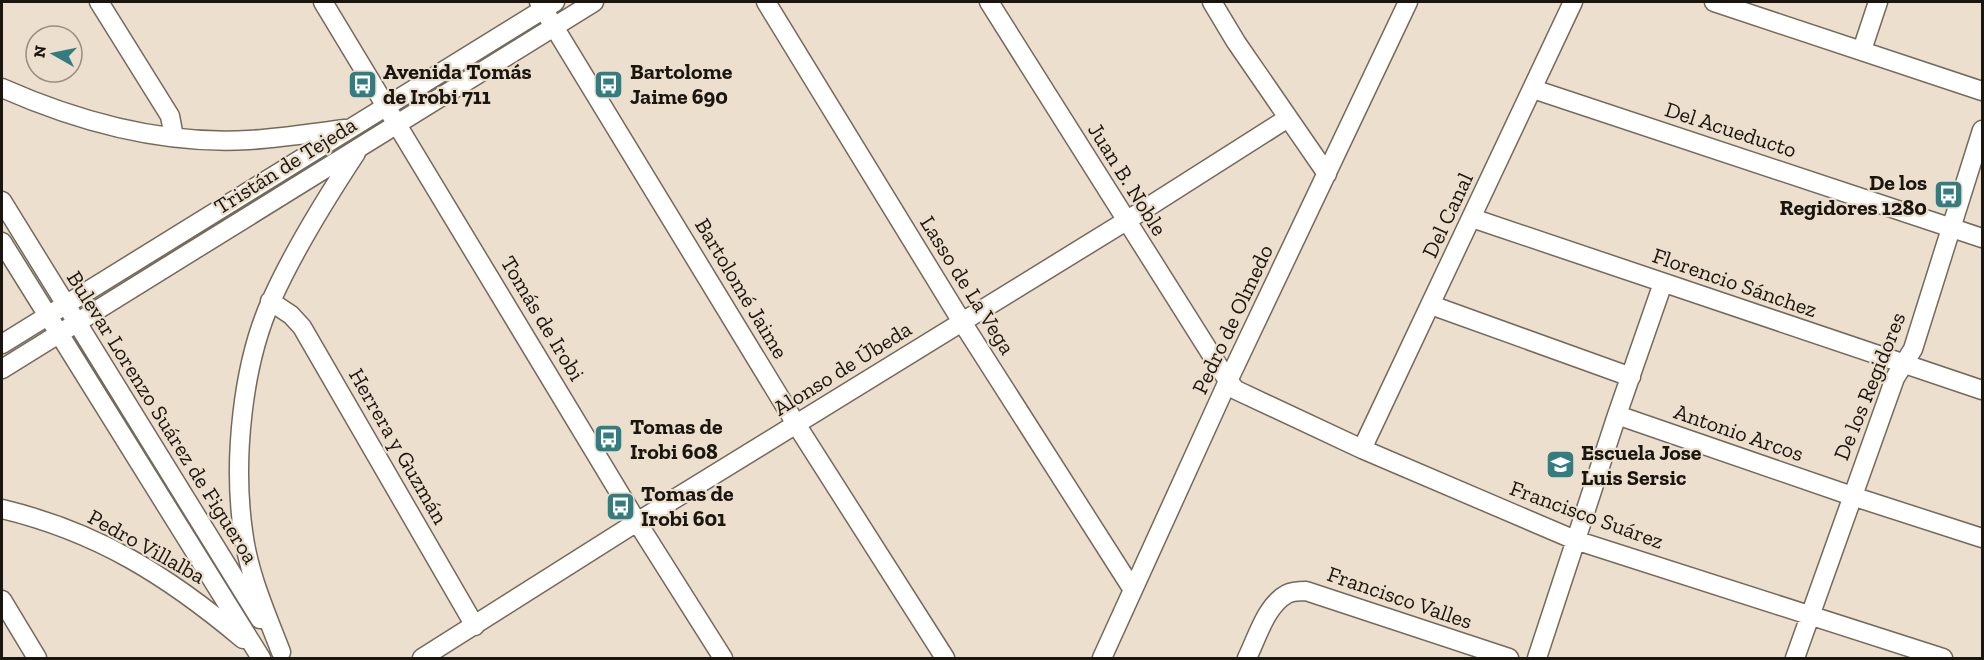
<svg xmlns="http://www.w3.org/2000/svg" width="1984" height="660" viewBox="0 0 1984 660" font-family="'Zilla Slab',serif">
  <rect width="100%" height="100%" fill="#ecdfcd"/>
  <g fill="none" stroke-linecap="round" stroke-linejoin="round">
    <defs>
      <path id="minor" d="M99,2L170,116L174,137
        M323,2L637,522L723,658
        M539,2L796,424L945,658
        M766,2L962,322L1133,590
        M989,2L1228,381L1236,390L1362,449L1575,540L1943,658
        M1212,2L1236,42L1327,174
        M1714,2L1982,91
        M1862,50L1878,2
        M2,88C79,122 164,145 249,140C281,138 313,133 345,129
        M1533,89L1982,238
        M2,201L260,619
        M1472,218L1982,390
        M2,242L261,658
        M270,301L291,315L302,327L475,626
        M1431,305L1631,377
        M2,344L555,2
        M2,369L594,2
        M1617,415L1852,496L1982,538
        M1362,449L1573,2
        M2,509C98,532 168,576 243,639
        M2,600L37,658
        M281,652C266,613 248,573 243,531C233,461 242,364 272,299C295,248 325,200 356,153
        M422,658L637,522L1126,221L1288,118
        M1102,658L1228,381L1408,2
        M1247,658C1257,638 1266,605 1287,594C1293,591 1300,591 1306,591L1509,658
        M1537,658L1617,415L1663,283
        M1795,658L1895,378L1913,349L1982,130"/>
    </defs>
    <!-- minor casing -->
    <use href="#minor" stroke="#75695a" stroke-width="21"/>
    <!-- minor -->
    <use href="#minor" stroke="#fff" stroke-width="18"/>
  </g>
  <!-- icons -->
  <defs>
    <symbol id="bus-square" viewBox="-11 -11 22 22"><rect x="-9" y="-9" width="18" height="18" rx="4" fill="#337c80" stroke="#ecdfcd"/><path d="M-5-6H5V4H4V6H2V4H-2V6H-4V4H-5ZM-3.5-4V0h7V-4ZM-3.5 1.2v1.5H-2V1.2ZM2 1.2v1.5H3.5V1.2Z" fill="#fff"/></symbol>
    <symbol id="school-square" viewBox="-11 -11 22 22"><rect x="-9" y="-9" width="18" height="18" rx="4" fill="#337c80" stroke="#ecdfcd"/><path d="M0-5L7-2L0 1L-7-2ZM-4 1L0 2.5L4 1V4Q0 6-4 4Z" fill="#fff"/></symbol>
  </defs>
  <g fill-rule="evenodd">
    <use href="#bus-square" x="346" y="68" width="33" height="33"/>
    <use href="#bus-square" x="592" y="68" width="33" height="33"/>
    <use href="#bus-square" x="1932" y="178" width="33" height="33"/>
    <use href="#bus-square" x="592" y="422" width="33" height="33"/>
    <use href="#school-square" x="1544" y="448" width="33" height="33"/>
    <use href="#bus-square" x="604" y="490" width="33" height="33"/>
  </g>
  <g text-anchor="middle" stroke-width="4.5" stroke-linejoin="round" paint-order="stroke">
    <!-- poi labels -->
    <g font-size="22" font-weight="bold" fill="#1a150f" stroke="#ecdfcd" text-anchor="start">
      <text x="383" y="79">Avenida Tomás<tspan x="383" dy="25">de Irobi 711</tspan></text>
      <text x="630" y="79">Bartolome<tspan x="630" dy="25">Jaime 690</tspan></text>
      <text x="1927" y="190" text-anchor="end">De los<tspan x="1927" dy="25">Regidores 1280</tspan></text>
      <text x="630" y="434">Tomas de<tspan x="630" dy="25">Irobi 608</tspan></text>
      <text x="1581" y="460">Escuela Jose<tspan x="1581" dy="25">Luis Sersic</tspan></text>
      <text x="641" y="501">Tomas de<tspan x="641" dy="25">Irobi 601</tspan></text>
    </g>
    <!-- street labels -->
    <g font-size="22" fill="#1a150f" stroke="#ecdfcd">
      <text transform="translate(1731 129) rotate(18)" y="8">Del Acueducto</text>
      <text transform="translate(285 165) rotate(-32)" y="8">Tristán de Tejeda</text>
      <text transform="translate(1128 179) rotate(58)" y="8">Juan B. Noble</text>
      <text transform="translate(1447 215) rotate(-65)" y="8">Del Canal</text>
      <text transform="translate(1735 282) rotate(19)" y="8">Florencio Sánchez</text>
      <text transform="translate(968 285) rotate(58)" y="8">Lasso de La Vega</text>
      <text transform="translate(742 288) rotate(59)" y="8">Bartolomé Jaime</text>
      <text transform="translate(543 318) rotate(59)" y="8">Tomás de Irobi</text>
      <text transform="translate(1232 319) rotate(-65)" y="8">Pedro de Olmedo</text>
      <text transform="translate(842 368) rotate(-32)" y="8">Alonso de Úbeda</text>
      <text transform="translate(1869 386) rotate(-68)" y="8">De los Regidores</text>
      <text transform="translate(163 417) rotate(58)" y="8">Bulevar Lorenzo Suárez de Figueroa</text>
      <text transform="translate(1739 432) rotate(19)" y="8">Antonio Arcos</text>
      <text transform="translate(399 446) rotate(60)" y="8">Herrera y Guzmán</text>
      <text transform="translate(1587 514) rotate(20)" y="8">Francisco Suárez</text>
      <text transform="translate(147 546) rotate(29)" y="8">Pedro Villalba</text>
      <text transform="translate(1400 597) rotate(19)" y="8">Francisco Valles</text>
    </g>
  </g>
  <!-- border -->
  <rect width="1984" height="660" fill="none" stroke="#1a150f" stroke-width="6"/>
  <!-- north arrow -->
  <g transform="translate(54 54) rotate(279)"><circle r="28" fill="#ecdfcd" stroke="#988e81" stroke-width="1.5"/>
  <path d="M0-4.5L10 22L0 15L-10 22Z" fill="#337c80"/>
  <text y="-9" font-size="16" font-weight="bold" text-anchor="middle" fill="#1a150f">N</text>
  </g>
</svg>
